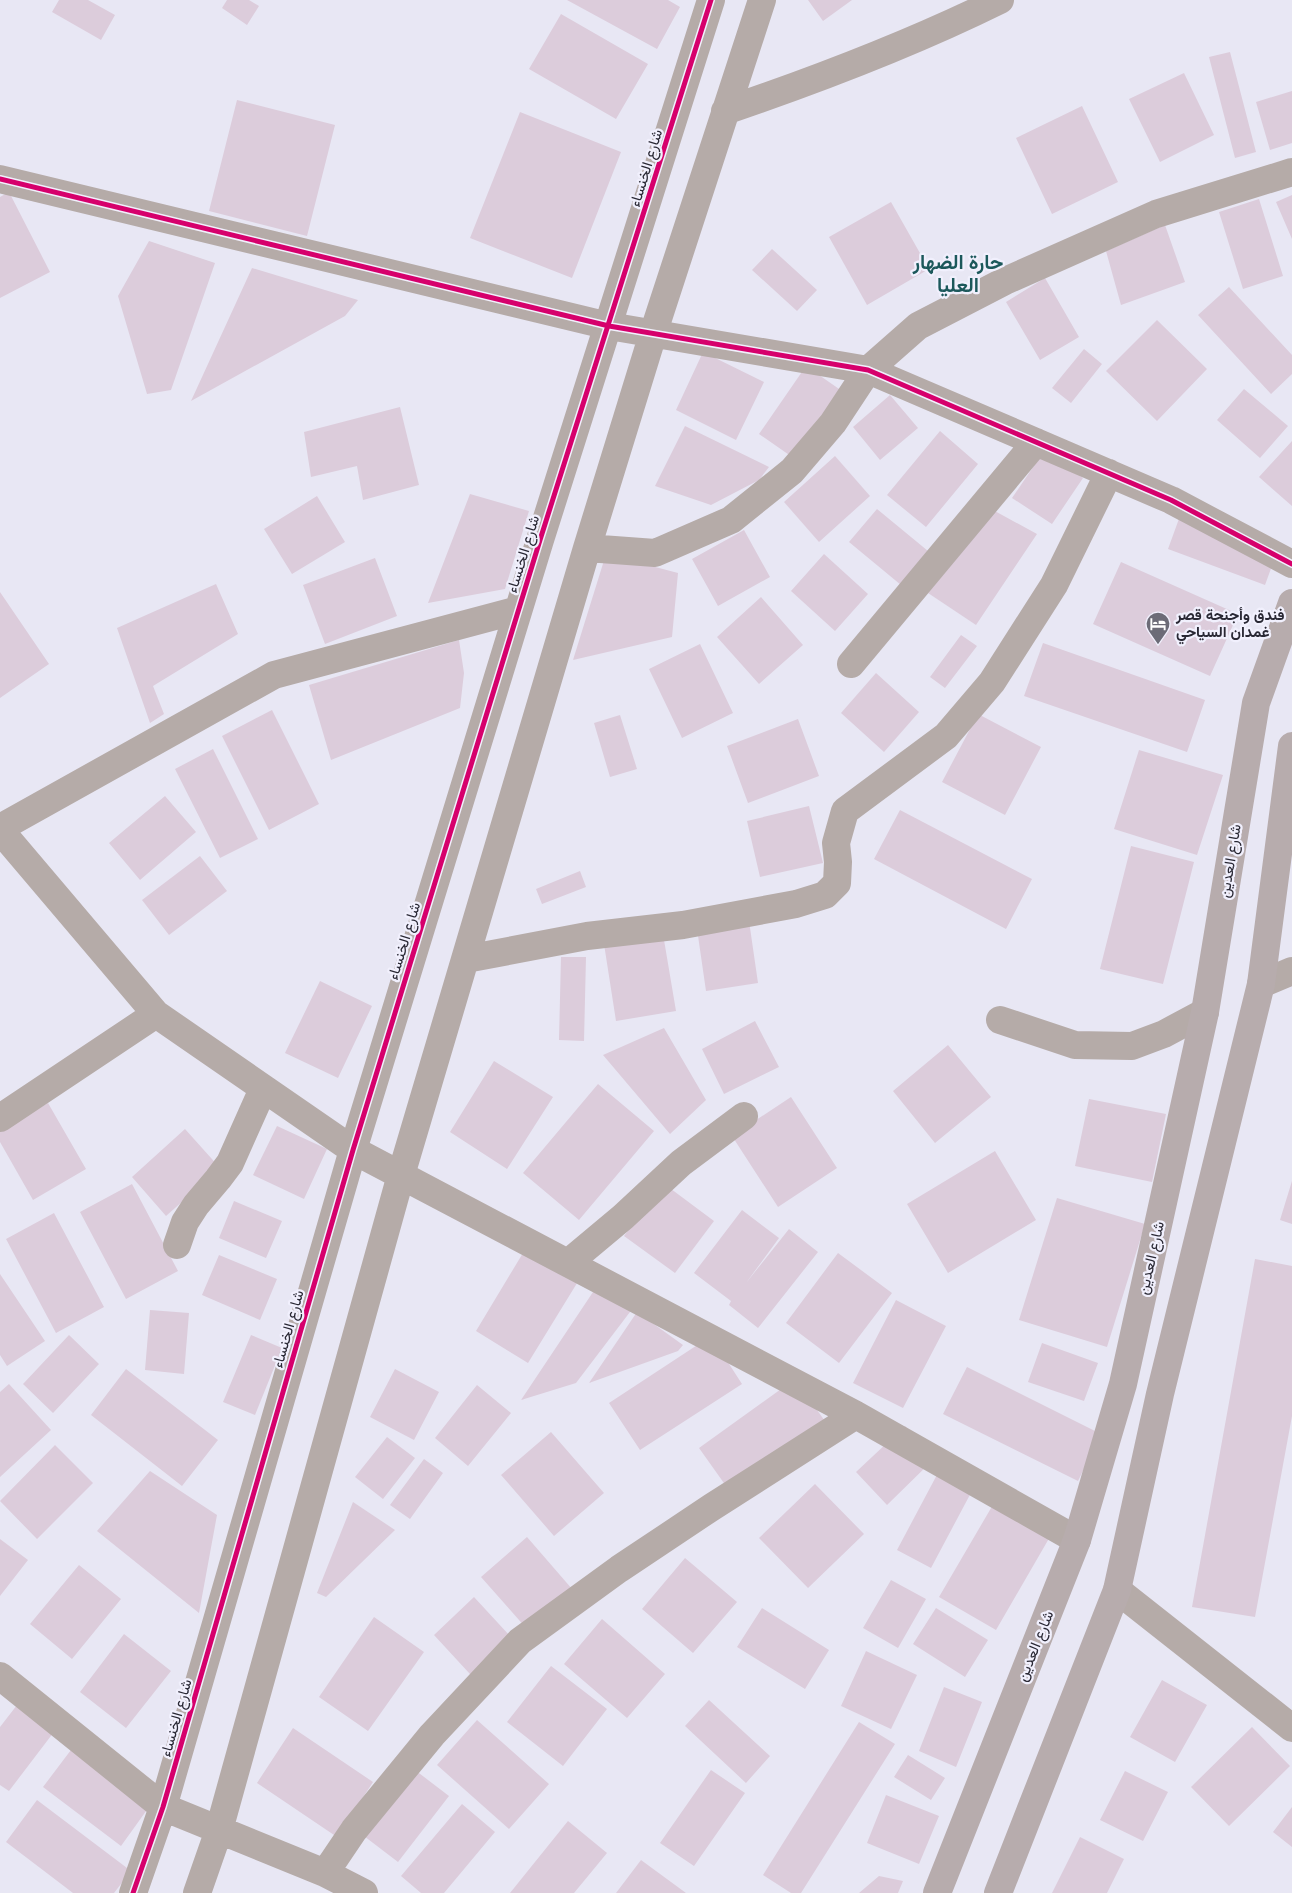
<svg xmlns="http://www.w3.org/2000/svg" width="1292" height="1893" viewBox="0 0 1292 1893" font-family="Georgia,Vazirmatn,serif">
  <rect width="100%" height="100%" fill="#e8e7f4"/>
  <!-- building -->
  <path fill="#dcccdb" d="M59,0H88L115,15L101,40L52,12Z
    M227,0H249L259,6L247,25L222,8Z
    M567,0H668L680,7L657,49Z
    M808,0H852L823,21Z
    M561,14L648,64L616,119L529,69Z
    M1230,52L1256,152L1235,158L1209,57Z
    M1184,73L1214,135L1160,162L1129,99Z
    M1292,91V143L1270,150L1256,102Z
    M237,100L335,125L307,236L209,211Z
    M1082,106L1118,182L1052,214L1016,138Z
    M520,112L621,152L572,278L470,238Z
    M9,192L50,272L0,298V197Z
    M1292,195V239L1276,202Z
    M1259,199L1283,276L1243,289L1219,212Z
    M891,202L929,269L867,305L829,237Z
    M1165,225L1185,282L1121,305L1106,251Z
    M149,241L215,263L171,390L147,394L118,296Z
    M772,249L817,290L797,311L752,270Z
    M252,268L358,300L345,316L191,401Z
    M1045,278L1079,337L1040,360L1006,302Z
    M1229,287L1292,355V374L1271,394L1198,315Z
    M1157,320L1207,369L1157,421L1106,371Z
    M1084,349L1102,364L1071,403L1052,388Z
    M703,352L764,382L736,440L676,410Z
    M806,366L842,391L795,459L759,434Z
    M1244,389L1288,426L1260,458L1217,420Z
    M890,395L918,428L880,460L853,427Z
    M400,407L419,485L363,500L357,466L311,477L304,432Z
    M685,426L769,467L759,480L711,505L655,486Z
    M940,431L978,464L926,527L887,495Z
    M1292,441V506L1259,477Z
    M1044,451L1083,478L1052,524L1012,498Z
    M835,456L870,496L819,542L784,502Z
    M470,494L529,511L505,589L428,603Z
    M317,496L345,542L292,574L264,529Z
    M877,509L928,551L901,585L849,542Z
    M993,510L1037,534L976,625L928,593Z
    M1180,516L1277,552L1265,585L1168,549Z
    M744,530L770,577L718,606L692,559Z
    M606,554L678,573L672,637L573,660Z
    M824,554L868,594L835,631L791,591Z
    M375,558L397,616L325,644L303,585Z
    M1121,562L1238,614L1210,676L1093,624Z
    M216,584L238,634L153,686L164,714L150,723L117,628Z
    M0,592L49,664L0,698Z
    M761,597L803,645L759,684L717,637Z
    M961,635L977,646L945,688L930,677Z
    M459,640L464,673L460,708L331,760L309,685Z
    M1043,643L1205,700L1187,752L1024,696Z
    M700,644L733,713L682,738L649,669Z
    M876,673L919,712L884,752L841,713Z
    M272,710L319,804L269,830L222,736Z
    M978,714L1041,747L1005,815L942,782Z
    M620,715L637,769L610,777L594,723Z
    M798,719L819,776L748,803L727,746Z
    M213,749L258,839L220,858L175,769Z
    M1139,750L1223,775L1197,855L1114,829Z
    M165,796L196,832L140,880L109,843Z
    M809,806L823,863L760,877L747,821Z
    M900,810L1032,879L1006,929L874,859Z
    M1131,846L1194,862L1163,984L1100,969Z
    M200,856L227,891L169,935L142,900Z
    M580,871L586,887L542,904L536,889Z
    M748,914L758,983L706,991L696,922Z
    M663,934L676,1011L616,1021L604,944Z
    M561,957H586L584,1041L559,1040Z
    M320,981L372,1006L338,1078L285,1053Z
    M755,1021L779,1067L724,1094L702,1049Z
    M664,1028L706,1100L670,1134L603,1055Z
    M948,1045L991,1097L935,1143L893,1091Z
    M494,1061L553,1097L507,1169L450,1132Z
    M598,1084L654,1131L579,1220L523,1173Z
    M791,1097L837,1168L778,1207L732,1136Z
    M1089,1099L1166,1114L1152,1182L1075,1166Z
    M48,1103L86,1169L33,1200L0,1142V1131Z
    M277,1126L327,1149L304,1199L253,1175Z
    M185,1129L220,1168L166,1216L132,1177Z
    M995,1151L1036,1220L948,1273L907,1204Z
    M1292,1181V1224L1280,1220Z
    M663,1183L714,1221L675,1273L624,1236Z
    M132,1184L178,1271L126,1299L80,1212Z
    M1057,1198L1145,1224L1107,1347L1019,1320Z
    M234,1201L282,1221L266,1258L219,1238Z
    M742,1210L779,1238L746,1283L789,1229L818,1252L758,1328L729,1305L731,1301L694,1273Z
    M54,1213L104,1307L56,1333L6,1239Z
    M529,1243L582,1275L528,1363L476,1331Z
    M838,1253L892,1293L839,1363L786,1323Z
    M219,1255L277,1279L260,1320L202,1295Z
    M1255,1259L1292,1266V1416L1255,1617L1192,1607Z
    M0,1274L45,1341L7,1366L0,1355Z
    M599,1283L633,1308L576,1383L521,1400Z
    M896,1300L946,1326L903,1408L853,1383Z
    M150,1310L189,1313L184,1374L145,1370Z
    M637,1312L683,1345L678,1351L589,1383Z
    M69,1335L99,1364L53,1413L23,1384Z
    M251,1335L282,1348L255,1415L223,1402Z
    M711,1336L742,1384L640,1450L609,1403Z
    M1042,1343L1098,1363L1084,1401L1028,1382Z
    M967,1367L1101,1434L1078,1481L943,1414Z
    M126,1369L218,1440L182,1486L91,1415Z
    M395,1369L439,1392L414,1440L370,1417Z
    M795,1379L827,1424L731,1493L699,1448Z
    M9,1384L51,1430L0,1477V1392Z
    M477,1385L511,1413L468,1466L435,1438Z
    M905,1426L935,1458L887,1505L856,1472Z
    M551,1432L604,1493L554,1536L501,1475Z
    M387,1437L415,1458L383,1499L355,1477Z
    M55,1445L93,1483L37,1539L0,1501Z
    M424,1459L443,1473L410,1519L390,1505Z
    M150,1471L217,1515L199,1613L97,1531Z
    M939,1471L973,1489L931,1568L897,1550Z
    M815,1484L864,1534L808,1588L759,1538Z
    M353,1502L395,1530L326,1597L317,1593Z
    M994,1503L1051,1535L996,1630L939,1597Z
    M527,1537L579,1597L534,1637L481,1577Z
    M0,1539L28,1560L0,1596Z
    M685,1558L737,1602L693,1653L642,1609Z
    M79,1565L121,1599L72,1659L30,1624Z
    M891,1580L926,1599L898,1648L863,1628Z
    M474,1597L522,1649L481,1686L434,1635Z
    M762,1608L829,1650L805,1689L737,1647Z
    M936,1608L988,1640L965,1677L913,1644Z
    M374,1617L424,1652L368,1731L319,1697Z
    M602,1619L665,1674L627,1718L564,1664Z
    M124,1634L171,1671L126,1728L80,1692Z
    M866,1651L917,1675L891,1729L841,1706Z
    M551,1666L607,1709L563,1766L507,1722Z
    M1162,1680L1207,1705L1175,1762L1130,1737Z
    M944,1687L982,1702L956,1767L919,1751Z
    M24,1696L60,1724L9,1791L0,1785V1727Z
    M709,1700L770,1756L746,1783L685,1726Z
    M477,1720L549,1784L509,1829L437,1765Z
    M859,1722L895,1744L801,1893H791L763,1875Z
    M1252,1727L1290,1766L1229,1826L1191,1787Z
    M293,1728L373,1782L337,1837L257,1783Z
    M77,1742L154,1800L121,1846L43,1787Z
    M908,1755L945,1778L931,1800L894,1777Z
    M411,1767L449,1796L398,1862L360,1833Z
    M711,1770L745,1793L694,1866L660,1843Z
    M1125,1771L1168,1792L1143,1841L1100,1820Z
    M886,1795L939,1816L919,1864L867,1843Z
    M37,1800L131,1871L114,1893H73L6,1842Z
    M462,1804L495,1832L444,1893H421L401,1876Z
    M1292,1807V1847L1273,1832Z
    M568,1821L607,1853L574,1893H510Z
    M1080,1837L1124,1859L1107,1893H1052Z
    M641,1860L686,1893H616Z
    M879,1876L903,1881L898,1893H859Z"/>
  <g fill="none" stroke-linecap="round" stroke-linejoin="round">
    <!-- minor -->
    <path stroke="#b5aba8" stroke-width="28" d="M725,111C819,79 911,44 1000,0
      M0,179L609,326L868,370L1171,500L1292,564
      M587,548L655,553L731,520L792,471L833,423L868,370L918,326L1005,281L1156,214L1292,172
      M851,664L1036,442
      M0,828L274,675L518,610
      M0,830L156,1014L353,1150L856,1415L1077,1540
      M466,959L587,936L683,925L796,904L825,895L837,883L838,862L836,843L845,811L946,736L992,682L1054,585L1109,473
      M1261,984L1292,971
      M1000,1020L1075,1045L1132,1046L1164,1034L1205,1012
      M0,1118L156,1014
      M177,1245L185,1222L196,1205L218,1179L230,1163L263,1089
      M568,1263L623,1217L681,1163L744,1116
      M1117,1590L1292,1728
      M0,1676L163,1807L325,1873L364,1893
      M325,1873L354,1830L432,1735L520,1641L619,1569L712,1507L856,1415
      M133,1893L163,1807L353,1150L540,540L711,0
      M197,1893L219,1830L401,1175L587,548L653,334L762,0"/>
    <!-- major -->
    <path stroke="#b7acad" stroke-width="28" d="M937,1893L1077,1540L1123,1384L1205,1012L1256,703L1292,603
      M998,1893L1117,1590L1160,1394L1261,984L1292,746"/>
    <defs>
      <path id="cycleway" d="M0,179L609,326L868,370L1171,500L1292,564
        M133,1893L163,1807L353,1150L540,540L711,0"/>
    </defs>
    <!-- cycleway casing -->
    <use href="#cycleway" stroke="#f1f0fd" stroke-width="8"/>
    <!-- cycleway -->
    <use href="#cycleway" stroke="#d6006c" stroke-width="5"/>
  </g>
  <!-- icons -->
  <defs>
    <symbol id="hotel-pin" viewBox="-11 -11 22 30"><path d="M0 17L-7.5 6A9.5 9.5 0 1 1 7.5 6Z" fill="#6c6b77" stroke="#f1f0fd"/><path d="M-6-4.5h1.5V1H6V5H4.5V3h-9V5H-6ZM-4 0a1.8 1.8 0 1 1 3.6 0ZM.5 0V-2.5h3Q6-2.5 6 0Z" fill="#fff"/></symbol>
  </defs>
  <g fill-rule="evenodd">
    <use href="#hotel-pin" x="1144" y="610" width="28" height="38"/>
  </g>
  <g text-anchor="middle" stroke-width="4.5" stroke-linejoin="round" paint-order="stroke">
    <!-- street labels -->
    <g font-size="15" fill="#292834" stroke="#f1f0fd">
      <text transform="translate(646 168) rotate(-73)" y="5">شارع الخنساء</text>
      <text transform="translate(523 554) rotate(-73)" y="5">شارع الخنساء</text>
      <text transform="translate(1230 861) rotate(-81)" y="5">شارع العدين</text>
      <text transform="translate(404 941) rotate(-73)" y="5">شارع الخنساء</text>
      <text transform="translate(1151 1258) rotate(-77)" y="5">شارع العدين</text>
      <text transform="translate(288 1329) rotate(-74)" y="5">شارع الخنساء</text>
      <text transform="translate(1035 1646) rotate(-68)" y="5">شارع العدين</text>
      <text transform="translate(176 1718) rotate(-74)" y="5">شارع الخنساء</text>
    </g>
    <!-- poi labels -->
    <g font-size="15" font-weight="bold" fill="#292834" stroke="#f1f0fd" text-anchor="start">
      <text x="1176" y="620">فندق وأجنحة قصر<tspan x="1176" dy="17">غمدان السياحي</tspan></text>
    </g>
    <!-- district labels -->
    <g font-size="20" font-weight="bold" fill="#1c585b" stroke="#f1f0fd">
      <text x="958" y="269">حارة الضهار<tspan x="958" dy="23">العليا</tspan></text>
    </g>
  </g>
</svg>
